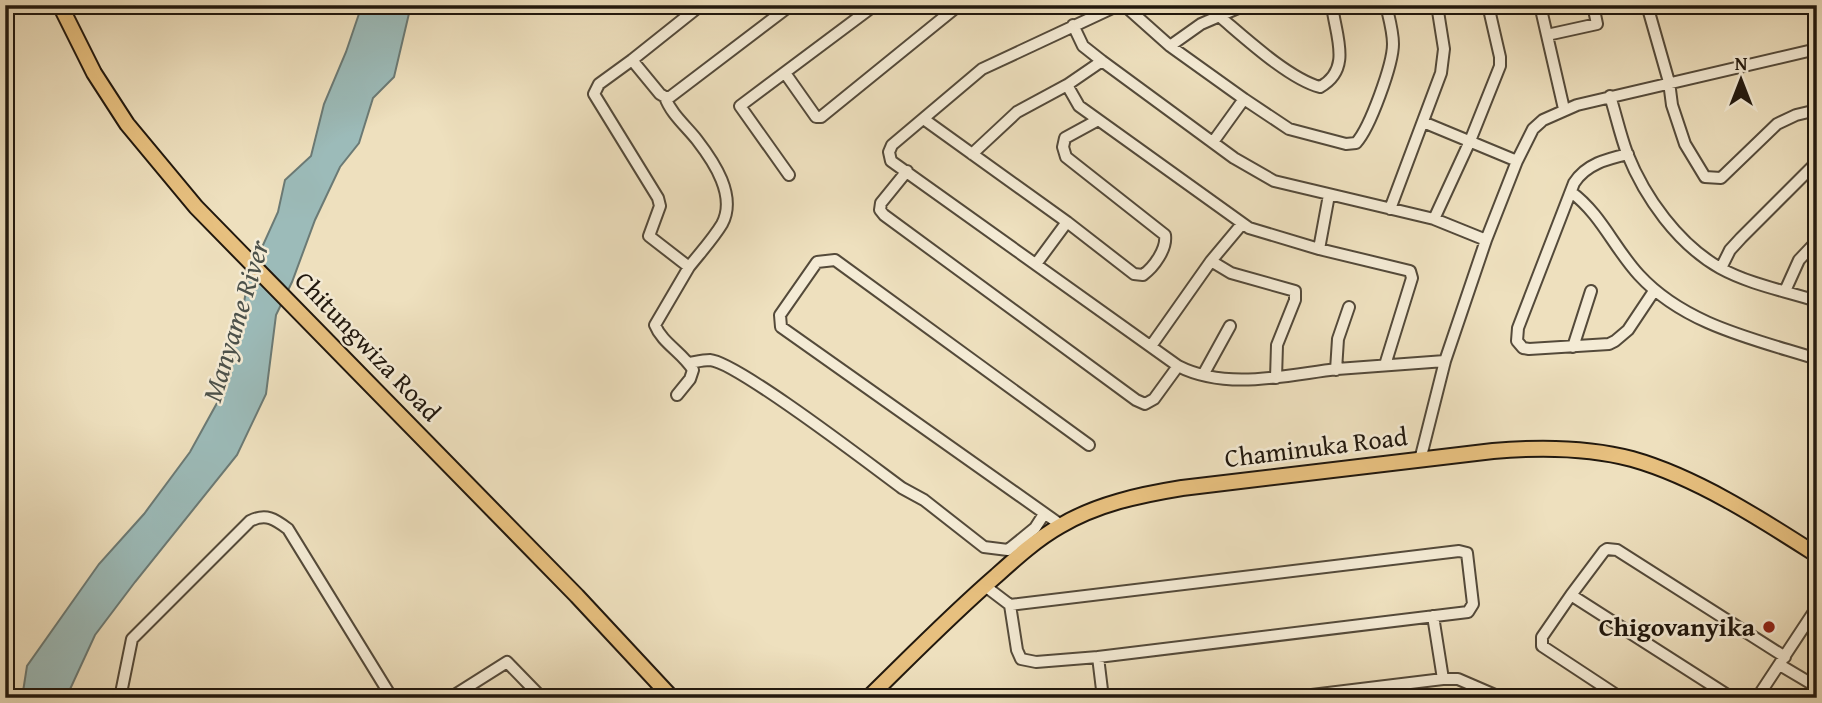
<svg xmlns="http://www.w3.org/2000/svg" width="1822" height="703" viewBox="0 0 1822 703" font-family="'Gentium Book Plus',serif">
  <rect width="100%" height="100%" fill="#eee0be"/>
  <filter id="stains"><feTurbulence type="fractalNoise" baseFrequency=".00286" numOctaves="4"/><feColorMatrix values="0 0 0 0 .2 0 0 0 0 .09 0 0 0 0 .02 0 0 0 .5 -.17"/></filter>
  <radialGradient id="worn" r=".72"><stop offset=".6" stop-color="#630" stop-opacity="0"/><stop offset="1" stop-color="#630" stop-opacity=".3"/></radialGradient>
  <!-- water -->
  <path fill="#9cbbb9" stroke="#6b7a75" stroke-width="2" d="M362,5H411L394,77L373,98L359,143L340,167L315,220L292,282L276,315L266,394L237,455L135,582L95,635L66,698H22L27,666L99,564L144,514L190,452L217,403L240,323L249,276L278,212L285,180L311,156L324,104L346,52Z"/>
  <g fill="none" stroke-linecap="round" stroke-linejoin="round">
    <defs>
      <path id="minor" d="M1119,5L982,69L892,145L889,152L891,161L1178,366C1227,391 1286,375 1337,369C1373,366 1409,364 1445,361
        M1124,5L1170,46L1244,99
        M1540,5L1564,109
        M1647,5L1669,82L1672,105L1685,144L1705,177L1721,178L1777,124L1796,115L1817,110
        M1219,16C1244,37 1289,79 1320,87C1353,69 1335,34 1332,5
        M1073,25L1083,46L1102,61L1234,158L1274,181L1434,219L1486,240
        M1547,35L1597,24L1593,5
        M1170,46L1201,24L1245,5
        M632,60L660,94L665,97H670L791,5
        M785,73L816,117H821L959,5
        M1067,85L1079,106L1249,228L1319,249L1410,271L1412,278L1385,365
        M1610,96C1616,115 1620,134 1627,153C1645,198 1678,244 1720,268C1749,284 1785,291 1817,301
        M665,97C671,114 686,126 697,140C714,162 737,196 722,224C713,239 700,253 689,267
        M925,120L1067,222L1134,274L1143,275C1154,267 1167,249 1165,235L1066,157L1063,147L1065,138L1098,120
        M1423,122L1517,161
        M1213,142L1244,99L1289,129L1346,144L1356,143C1370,128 1393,64 1393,44C1393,31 1389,18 1386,5
        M972,154L1017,112L1067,85L1102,61
        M1628,154C1607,159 1586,164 1574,183L1518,328L1517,341L1523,348L1529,349L1609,344L1615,341L1628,330L1654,291
        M907,171L881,203L880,210L884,215L1136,400L1145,404L1154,399L1178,366
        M789,175L740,106L875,5
        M1571,192C1601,214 1614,248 1639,275C1685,325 1754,339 1817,359
        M1390,209L1441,73L1444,49L1437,5
        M1434,219L1470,141L1500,66V57L1488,5
        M1319,249L1329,195
        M1211,261L1231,273L1295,291V300L1277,345L1276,378
        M1036,264L1067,222
        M1721,268L1730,250L1741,238L1817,162
        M1785,291L1799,260L1817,241
        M1151,346L1211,261L1242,224
        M1573,347L1591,291
        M689,363C695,362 703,360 710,360C737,362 872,466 902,488L924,500L984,547L1008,550L1035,528L1044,514
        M1336,370L1338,339L1349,307
        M1203,375L1230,326
        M677,395L690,379L693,370C683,353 662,343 655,325L689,267L649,236L660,206L658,198L594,94L599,84L632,60L701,5
        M1420,460L1445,361L1486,240L1517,161L1533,129L1543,120L1577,105L1817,49
        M1061,525L781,327L780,315L817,262L835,260L1089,445
        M985,586L1010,605L1017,650L1021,659L1036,662L1098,657L1468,612L1473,604L1467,553L1459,551L1010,605
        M1571,595L1604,551L1607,549L1617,550L1785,657
        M1433,616L1443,679
        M1098,657L1103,698
        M1780,665L1817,687
        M120,698L132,639L250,521C266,513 275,519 288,529L392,698
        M450,698L507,662L542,698
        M1287,698L1443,679H1458L1502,698
        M1621,698L1542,646V637L1571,595L1732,698
        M1757,698L1817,607"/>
      <path id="major" d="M60,5L94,73L127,124L196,207L577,596L672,698
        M868,698C910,657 952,614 996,576C1016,558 1037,539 1060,526C1097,504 1139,495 1182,488L1493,451C1539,447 1587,447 1632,459C1696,477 1761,519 1817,555"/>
    </defs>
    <!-- minor casing -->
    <use href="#minor" stroke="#544a3a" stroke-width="14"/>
    <!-- major casing -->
    <use href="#major" stroke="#21180e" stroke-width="18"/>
    <!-- minor -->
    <use href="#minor" stroke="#f4ebd5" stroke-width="10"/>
    <!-- major -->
    <use href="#major" stroke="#e7c07f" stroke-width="14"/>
  </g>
  <!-- markers -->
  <circle fill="#8f2418" stroke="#f4ebd5" stroke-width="2.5" cx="1769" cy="627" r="7"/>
  <g text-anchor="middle" stroke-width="5" stroke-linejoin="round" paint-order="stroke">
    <!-- street labels -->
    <g font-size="26" fill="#21180e" stroke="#f4ebd5">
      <text transform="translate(368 346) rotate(46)" y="9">Chitungwiza Road</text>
      <text transform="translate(1316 447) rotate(-7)" y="9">Chaminuka Road</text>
    </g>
    <!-- poi labels -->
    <g font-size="26" font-weight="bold" fill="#21180e" stroke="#f4ebd5" text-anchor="end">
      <text x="1755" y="636">Chigovanyika</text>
    </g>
    <!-- water labels -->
    <g font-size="28" font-style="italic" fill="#4c514a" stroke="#f4ebd5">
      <text transform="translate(235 321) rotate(-73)" y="10">Manyame River</text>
    </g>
  </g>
  <!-- margin -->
  <rect width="1822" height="703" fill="none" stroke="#eee0be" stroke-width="28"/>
  <rect x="7" y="7" width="1808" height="689" fill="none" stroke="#21180e" stroke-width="3.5"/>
  <rect x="14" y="14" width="1794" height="675" fill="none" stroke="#21180e" stroke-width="2"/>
  <!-- north arrow -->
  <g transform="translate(1741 80)" stroke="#f4ebd5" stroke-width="5" paint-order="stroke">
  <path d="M0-5L12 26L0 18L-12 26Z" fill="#21180e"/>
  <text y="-10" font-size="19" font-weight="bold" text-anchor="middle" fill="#21180e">N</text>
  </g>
  <rect width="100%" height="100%" filter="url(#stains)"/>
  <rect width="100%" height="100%" fill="url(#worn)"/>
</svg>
